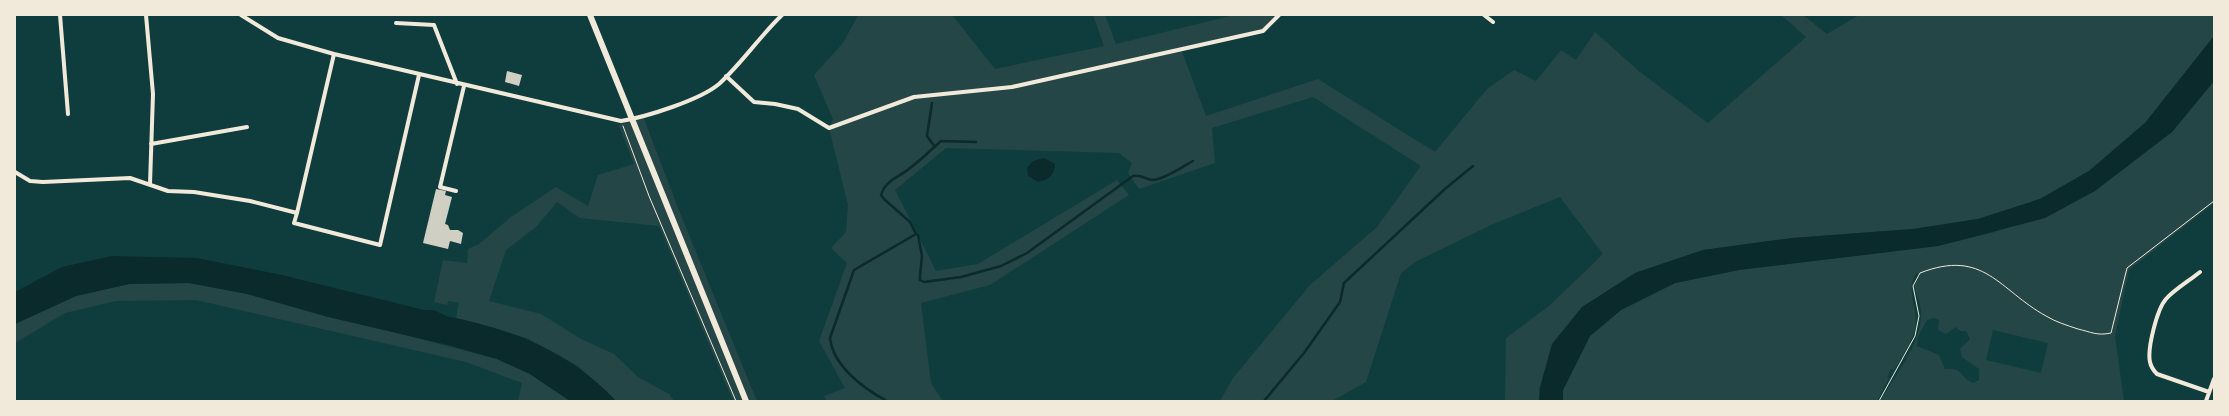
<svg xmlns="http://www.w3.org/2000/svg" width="2229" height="416" viewBox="0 0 2229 416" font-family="'Varela Round',sans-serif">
  <rect width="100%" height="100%" fill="#0f3d3e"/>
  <!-- green -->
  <path fill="#244646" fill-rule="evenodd" d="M858,15H952L995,69L1104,46L1093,15H1105L1116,44L1234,15H1279L1263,31L1181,49L1206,116L1318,79L1435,152L1487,89L1514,70L1536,81L1561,50L1576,60L1595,32L1640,72L1708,123L1806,37L1781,15H1803L1827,34L1859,15H2214V36L2145,123L2089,171L2040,199L1978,219L1913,229L1792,238L1703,250L1635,273L1540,387L1539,401H1505L1506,338L1549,306L1603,254L1560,197L1491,225L1417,261L1401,273L1366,382L1332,401H1220L1233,378L1310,285L1377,227L1421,166L1313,97L1212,128L1215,163L1139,189L1128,173L1132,163L1119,153L946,148L895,190L936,271L978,264L1117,180L1129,195L990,285L921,303L931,383L943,401H827L824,396L845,388L819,341L847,263L831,248L846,232L848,205L829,128L833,119L814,75L843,43Z
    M2214,81V203L2129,270L2115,336L2124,401H1880C1895,376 1919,347 1921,317C1922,306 1917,296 1914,286L1920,275L1917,273C1905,287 1917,307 1916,323C1915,339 1902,356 1894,370L1891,369L1887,377L1889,378L1877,401H1563V390L1590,336L1621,310L1675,283L1739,270L1938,246L1995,232L2172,132ZM1934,318L1939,320L1938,330L1946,334L1956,327L1960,331H1966L1970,339L1960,349L1962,357L1979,369V380L1973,383C1960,378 1964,367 1945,369L1939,355L1917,346L1918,337L1927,320ZM1993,330L2048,343L2041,373L1986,360Z
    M643,116L680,213L757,401H733L659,226L580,218L557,202L536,227L506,250L489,301L541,314L581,339L614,354L638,377L669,394L674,401H616L578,366L527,338L456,318L459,303L448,301L447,305L434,302L443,260L467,263L468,249L479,244L511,217L556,187L588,206L598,175L634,164L619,126L621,121Z
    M189,283L247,294L497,359L530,374L570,401H518L522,383L466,362L196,300L116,301L65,313L15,343V324L76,296L129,284Z"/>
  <!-- water -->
  <path fill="#0a2a2b" d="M2214,36V81L2172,132L2095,191L2045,218L1938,246L1739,270L1675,283L1621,310L1590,336L1563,390V401H1539L1540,387L1552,344L1582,307L1635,273L1703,250L1792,238L1913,229L1978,219L2040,199L2089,171L2145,123Z
    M1044,158L1055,164C1054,175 1049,180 1038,182L1028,176L1027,168L1033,161Z
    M112,256L196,258L282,275L424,310H434L446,316C512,329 569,351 616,401H570L530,374L497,359L452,346L328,317L247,294L189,283L129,284L76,296L15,324V292L62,267Z"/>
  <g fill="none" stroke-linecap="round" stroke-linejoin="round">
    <!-- stream -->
    <path stroke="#0a2a2b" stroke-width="2.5" d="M932,103L927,136L935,147
      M916,234L910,222L884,199L881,195C886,179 900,177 910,168C921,160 931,150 941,141L976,142
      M887,401C864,389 833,366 830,338L854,270L916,234L918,235L922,256L920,276V280L924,282L961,277L1001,266L1027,253L1133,176C1142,174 1144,179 1152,180C1162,181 1184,166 1193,161
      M1264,401L1304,353L1340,302L1344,283L1446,188L1473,166"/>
  </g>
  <!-- building -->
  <path fill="#cfcfc3" d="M507,71L522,75L519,86L505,82Z
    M436,189L446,191L445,195L452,197L445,224L448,225L450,230H458L463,233L461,244L450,241L448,249L423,243Z"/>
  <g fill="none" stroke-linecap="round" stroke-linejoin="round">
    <!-- path -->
    <path stroke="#f1e9da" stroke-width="1" d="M623,126L649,196L736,401
      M1879,401L1915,336L1919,316L1913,286L1920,273C1984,248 1999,290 2046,316C2056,322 2066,325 2078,329C2091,332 2097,336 2111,333L2127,268L2214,201"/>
    <!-- minor -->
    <path stroke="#f1e9da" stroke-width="4" d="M60,15L68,114
      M146,15L153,94L150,184
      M241,15L278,38L334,54L621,121C646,117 700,100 719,84C742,63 760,36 782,15
      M1484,15L1493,22
      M396,23L434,25L457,84
      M726,76L754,102L775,104L798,109L829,128L914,97L1012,87L1263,31L1279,15
      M151,144L247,127
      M15,172L30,181L43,182L130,178L168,191L194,192L250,201L297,213L294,223L380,245L419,75
      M456,191L440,187L464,86
      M297,213L334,54
      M2200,272C2189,281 2175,289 2166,299C2157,309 2147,349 2150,362C2151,367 2153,370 2157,374L2209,392
      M2206,401L2214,379"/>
    <!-- primary -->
    <path stroke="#f1e9da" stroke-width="6" d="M590,15L746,401"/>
  </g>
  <!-- border -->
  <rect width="2229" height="416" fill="none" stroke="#f1e9da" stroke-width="32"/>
</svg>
